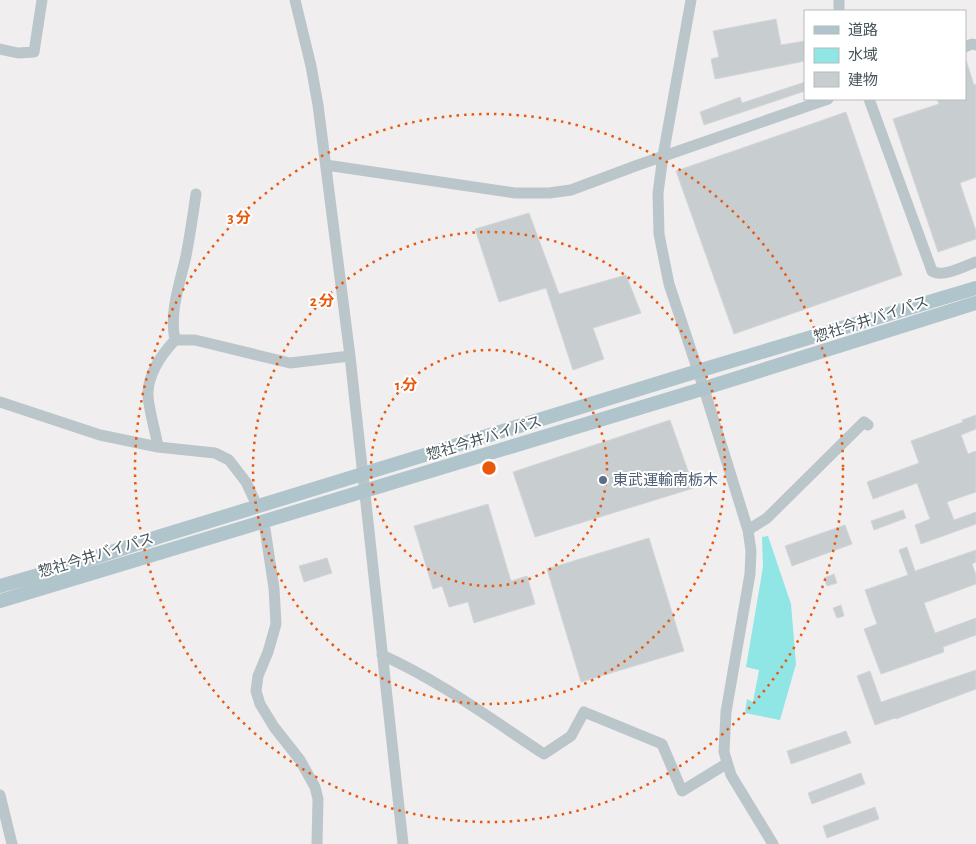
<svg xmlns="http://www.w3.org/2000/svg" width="976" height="844" viewBox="0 0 976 844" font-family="'Alegreya Sans','Noto Sans JP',sans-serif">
  <rect width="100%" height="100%" fill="#f1eeef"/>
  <!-- water -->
  <path fill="#8fe6e5" d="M768,536L791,604L796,664L780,720L745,713L747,699L753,702L759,670L746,667L763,567L762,537Z"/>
  <!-- building -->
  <path fill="#c8cdd0" stroke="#d3d6da" d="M776,19L781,45L805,41V61L715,79L711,59L719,57L713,31Z
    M966,60L974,85L976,84V177L960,183L976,231V239L938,252L893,119L939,104L937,99H965Z
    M805,82V91L704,125L700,112L740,97L742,103Z
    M846,112L902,275L734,334L676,171Z
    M529,213L559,294L626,275L641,313L593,328L604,359L573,370L546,288L499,302L475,229Z
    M976,415V429L961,435L968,454L976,451V492L947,502L954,520L976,512V524L921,544L915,525L930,519L917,483L873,499L867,482L919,463L911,441L963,422L962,420Z
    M670,420L694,488L535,537L513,472Z
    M488,504L511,581L527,576L535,604L474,623L468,602L449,607L442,586L433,589L414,526Z
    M903,510L906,518L874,530L871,521Z
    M845,525L852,544L792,566L785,546Z
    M649,538L684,651L581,682L547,569Z
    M907,547L915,571L976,550V562L972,564L976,575V584L924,603L935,633L976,618V635L943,647L944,652L881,674L864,629L877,624L865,590L908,575L899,550Z
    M327,558L332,573L304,582L299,566Z
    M834,574L837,583L827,586L824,578Z
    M841,605L844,616L837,618L833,608Z
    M976,670V689L896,719L895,718L875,725L857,676L870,671L881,702Z
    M846,731L851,743L791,764L787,751Z
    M861,773L865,784L812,804L808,793Z
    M875,807L879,819L827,838L823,826Z"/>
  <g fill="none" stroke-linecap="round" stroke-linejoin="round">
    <!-- minor -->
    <path stroke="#bbc6cb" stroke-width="11" d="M295,0L311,66L318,105L350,356L403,844
      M691,0L663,156L658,193L659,234L669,284L704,389L748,530L751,551L750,574L726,712L724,752L731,775L773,844
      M839,0V11
      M965,47L972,44L976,45
      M0,49L18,53L34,52L42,0
      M869,99L932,271C943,278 964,266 976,262
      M326,165L515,193H549L571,190L638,165L828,99
      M175,340C169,312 180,283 186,256C190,235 193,215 196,194
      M0,402L100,435L158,447L215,453L229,460L246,482L254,499
      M158,447C156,433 147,404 148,392C149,372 162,354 175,340H195L290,363L350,356
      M265,529L274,588L276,624L268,652L258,676L256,691L260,704L274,727L300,760L315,787L318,799L317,844
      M748,530L767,518L864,422L868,425
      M382,655C440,681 491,719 544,754L571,736L584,712L662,744L682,791L726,764
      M0,795L12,844"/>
    <!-- major -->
    <path stroke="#b0c4cc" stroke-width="14" d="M0,586L59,569L161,536L698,371L976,288
      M0,601C234,529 468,461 702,389C794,361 885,331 976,303"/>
  </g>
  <!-- distance rings -->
  <g fill="none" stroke="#e8590c" stroke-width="2.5" stroke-dasharray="2.5 5">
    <circle cx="489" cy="468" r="118"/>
    <circle cx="489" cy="468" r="236"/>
    <circle cx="489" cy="468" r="354"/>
  </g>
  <!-- markers -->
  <circle fill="#5c6f8a" stroke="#fff" stroke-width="2" cx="603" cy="480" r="5"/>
  <g text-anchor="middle" stroke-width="4" stroke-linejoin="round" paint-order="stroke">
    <!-- street labels -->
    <g font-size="15" fill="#48565b" stroke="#fff">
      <text transform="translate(871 319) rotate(-18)" y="5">惣社今井バイパス</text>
      <text transform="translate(484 438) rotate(-17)" y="5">惣社今井バイパス</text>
      <text transform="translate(96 555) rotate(-17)" y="5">惣社今井バイパス</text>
    </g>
    <!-- service labels -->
    <g font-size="15" fill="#4e5e75" stroke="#fff" text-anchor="start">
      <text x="613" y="485">東武運輸南栃木</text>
    </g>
  </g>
  <circle cx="489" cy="468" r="8" fill="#e8590c" stroke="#fff" stroke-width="2.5"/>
  <g font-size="15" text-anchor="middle" font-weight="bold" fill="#e8590c" stroke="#fff" stroke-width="4" stroke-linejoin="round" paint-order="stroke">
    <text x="239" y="223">3 分</text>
    <text x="322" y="306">2 分</text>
    <text x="406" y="390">1 分</text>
  </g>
  <!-- legend -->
  <rect x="804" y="10" width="162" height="90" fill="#ffffff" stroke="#b6bbbd"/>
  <rect x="814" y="26" width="25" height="8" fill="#b0c4cc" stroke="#b6bbbd"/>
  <text x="848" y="35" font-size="15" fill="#48565b">道路</text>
  <rect x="814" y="48" width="25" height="15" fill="#8fe6e5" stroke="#b6bbbd"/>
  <text x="848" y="60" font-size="15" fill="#48565b">水域</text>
  <rect x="814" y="72" width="25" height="15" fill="#c8cdd0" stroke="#b6bbbd"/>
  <text x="848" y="85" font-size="15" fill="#48565b">建物</text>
</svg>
